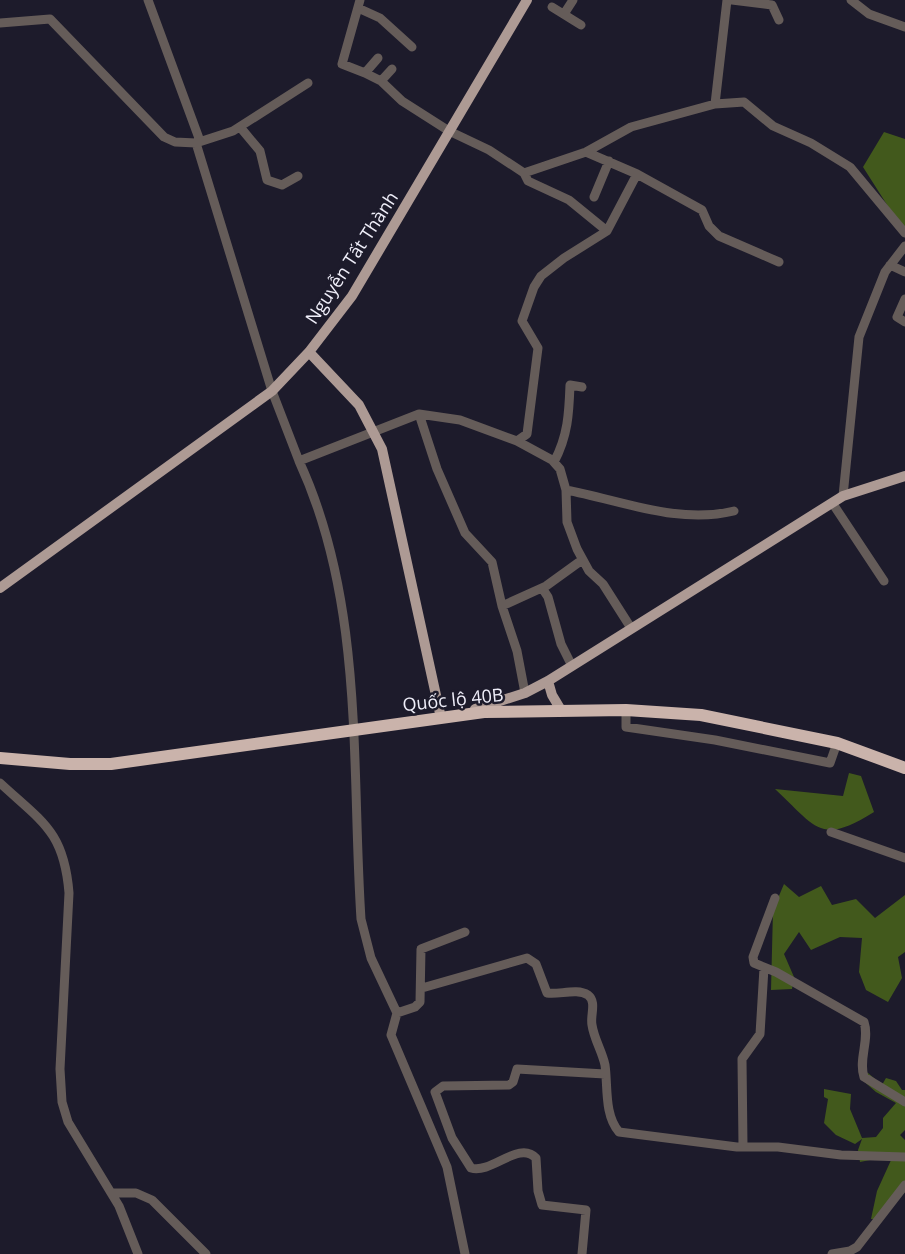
<svg xmlns="http://www.w3.org/2000/svg" width="905" height="1254" viewBox="0 0 905 1254" font-family="'Open Sans',sans-serif">
  <rect width="100%" height="100%" fill="#1d1b2b"/>
  <!-- forest -->
  <path fill="#42591c" d="M884,132L905,139V233L863,167Z
    M849,773L861,776L874,812C820,846 816,827 775,789L843,796Z
    M784,884L799,897L821,886L832,905L856,899L875,918L905,895V952L898,957L902,978L888,1002L866,990L859,972L862,938L840,937L811,950L799,932L784,954L794,977L792,989L771,990L773,910Z
    M860,1073H868L882,1085L886,1078L896,1081L902,1090H905V1130L900,1135L905,1140V1153L860,1162L858,1150L862,1139L855,1144L836,1135L824,1123L828,1099L824,1097V1089L851,1094L850,1109L862,1138L876,1137L883,1128V1118L896,1103L876,1092L860,1078Z
    M892,1158L905,1159V1192L881,1219H871L877,1191Z"/>
  <g fill="none" stroke-linecap="round" stroke-linejoin="round">
    <!-- minor -->
    <path stroke="#655c59" stroke-width="9" d="M148,0L200,141
      M360,0L342,64L365,73L378,58
      M732,0L772,5L779,20
      M851,0L869,14L905,27
      M552,7L581,25
      M358,8L380,18L412,47
      M564,14L573,0
      M0,23L50,19L164,137L175,142L196,143L272,391L299,461L419,414
      M365,73L381,81L392,69
      M381,81L402,101L449,131L489,150L524,173L586,152L631,127L715,104L727,0
      M715,104L744,102L773,126L811,143L850,167L905,233
      M240,127L260,151L267,180L282,185L298,176
      M196,143L233,131L308,83
      M586,152L637,174L702,210L709,226L719,236L779,262
      M524,173L528,181L569,200L607,231
      M594,197L609,161
      M890,265L905,272
      M905,299L897,317L905,322
      M517,441L552,460L560,469L566,490L567,522L577,549L589,571L603,584L631,628
      M299,461C365,604 351,766 361,919L371,958L397,1013L391,1035L447,1167L465,1254
      M554,462C568,436 569,413 570,385L582,387
      M566,490C620,500 678,525 734,511
      M843,496L859,337L885,272L905,246
      M833,504L884,581
      M542,588L548,597L561,644L572,666
      M502,606L546,586L582,560
      M525,693L517,651L502,606L492,562L465,533L437,469L419,414L460,420L517,441L527,434L538,348L522,321L534,287L541,276L564,258L607,231L637,174
      M626,710V727L715,740L830,763L837,743
      M0,783C42,822 64,831 69,893L60,1069L62,1102L68,1122L119,1206L138,1254
      M831,832L905,858
      M775,898L753,957L754,963L776,972L864,1022C870,1040 858,1059 864,1077L905,1102
      M422,988L527,958L536,964L547,993C559,995 577,988 588,995C597,1002 590,1015 592,1025C594,1039 602,1051 605,1065C608,1086 604,1115 619,1132L737,1147H778L841,1155L905,1157
      M397,1013L415,1007L420,1002L421,949L465,932
      M743,1146L742,1059L760,1034L764,968
      M112,1193H136L152,1200L206,1254
      M582,1254L586,1210L542,1205L538,1191L536,1158C519,1140 492,1174 471,1168L452,1138L435,1092L443,1086L509,1085L513,1082L517,1069L605,1074
      M832,1254L850,1251L857,1247L905,1185"/>
    <!-- major -->
    <path stroke="#ad9a94" stroke-width="10" d="M309,352L359,405L382,449L441,718L449,716
      M0,588L272,391L309,352L352,296L527,0
      M548,681L552,695L561,710
      M475,709L525,693L548,681L843,496L905,476"/>
    <!-- highway -->
    <path stroke="#cab3ab" stroke-width="12" d="M0,758L70,764H111L484,712L626,710L701,715L837,743L905,768"/>
  </g>
  <g text-anchor="middle" stroke-width="5" stroke-linejoin="round" paint-order="stroke">
    <!-- street labels -->
    <g font-size="18" fill="#efeef9" stroke="#1d1b2b">
      <text transform="translate(352 258) rotate(-57)" y="6">Nguyễn Tất Thành</text>
      <text transform="translate(453 700) rotate(-6)" y="6">Quốc lộ 40B</text>
    </g>
  </g>
</svg>
